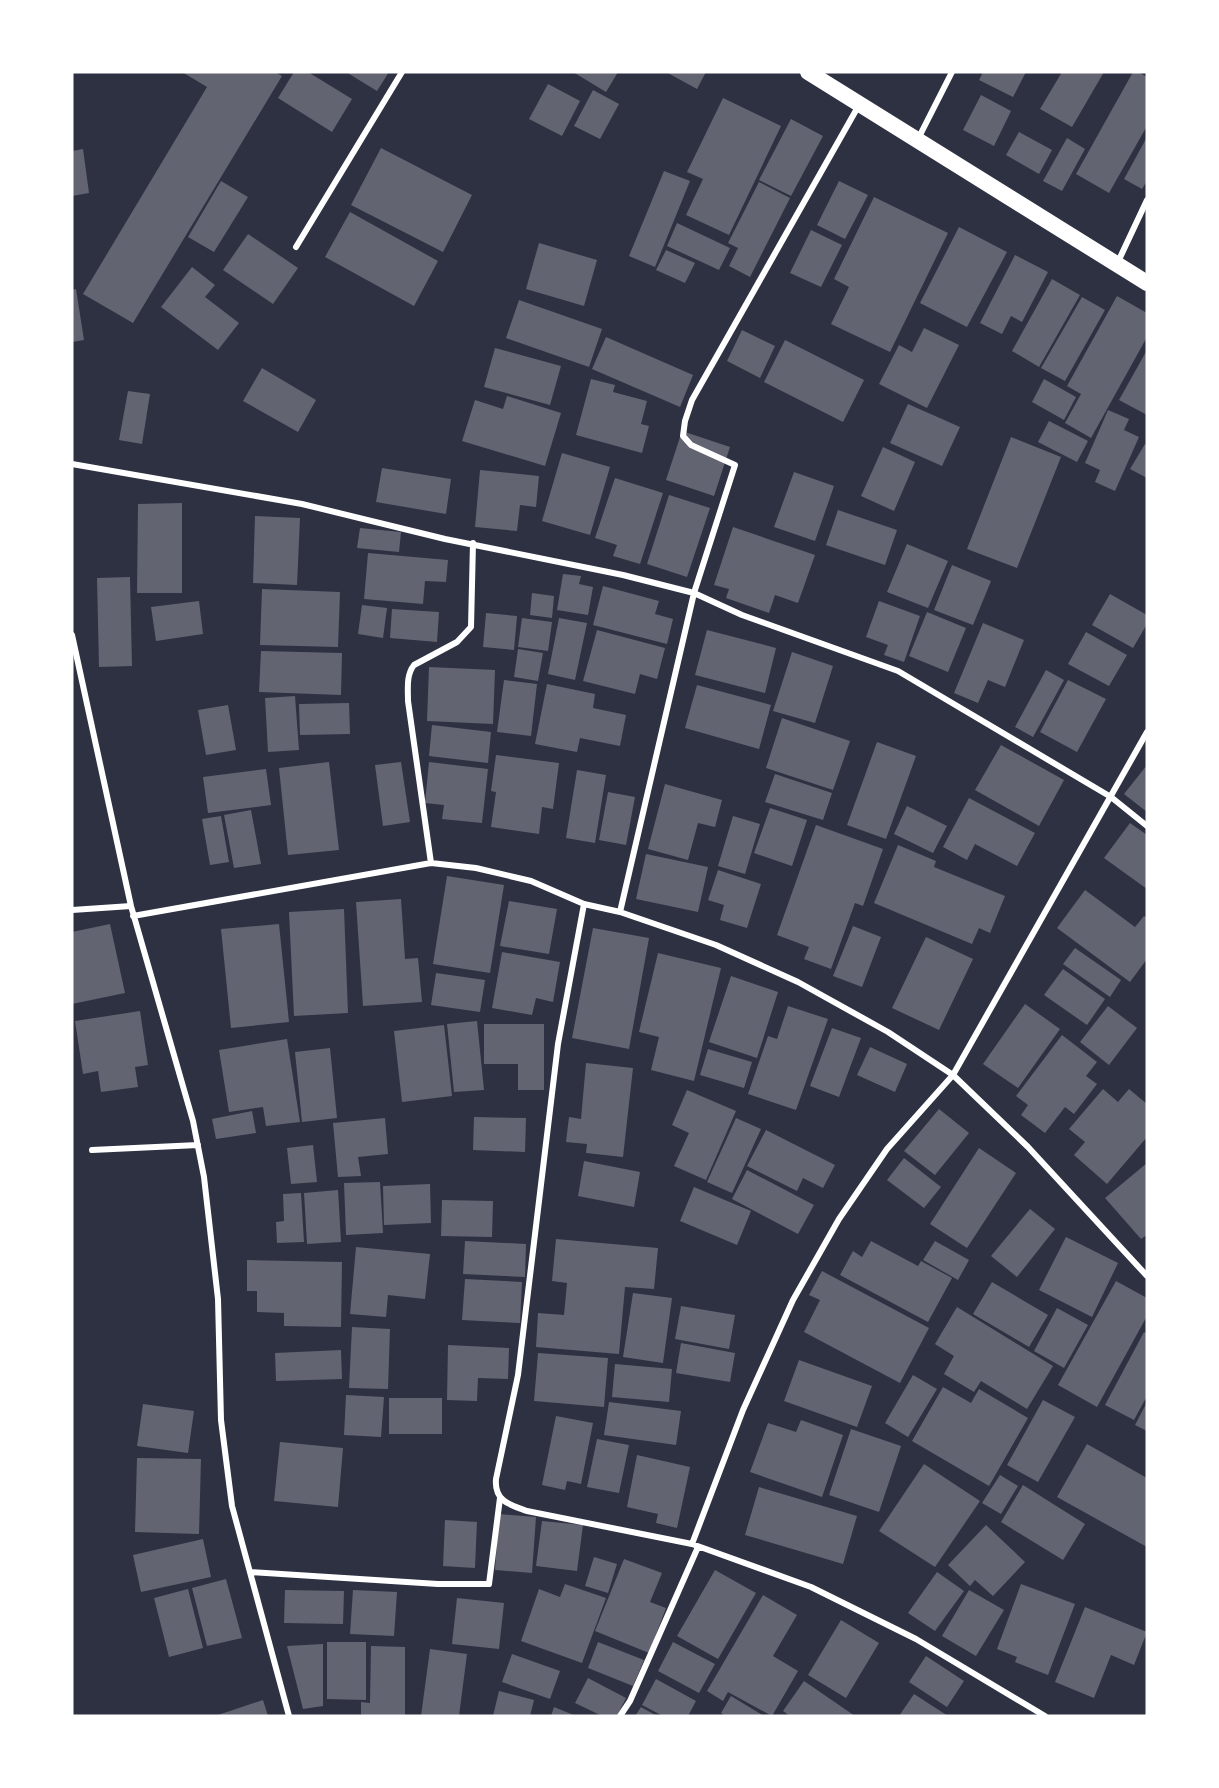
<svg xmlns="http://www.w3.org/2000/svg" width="1219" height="1788" viewBox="0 0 1219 1788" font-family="Jost,sans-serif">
  <rect width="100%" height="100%" fill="#2d3142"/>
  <!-- building -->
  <path fill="#626471" d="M182,72H275L282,76L133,323L83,294L207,87Z
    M294,72H308L352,99L332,132L278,98Z
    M346,72H389L377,91Z
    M573,72H618L606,92Z
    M666,72H706L697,89Z
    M983,72H1026L1013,97L979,80Z
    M1062,72H1104L1072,127L1040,109Z
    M1133,72H1138L1147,77V126L1109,193L1076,174Z
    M548,84L580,101L562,136L529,119Z
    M593,90L619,104L600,139L574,126Z
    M981,95L1011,111L994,146L963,130Z
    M723,98L781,126L729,235L686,215L703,179L687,172Z
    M791,119L823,136L791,196L759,180Z
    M1019,132L1052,150L1039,174L1006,155Z
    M1147,137V181L1142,189L1124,179Z
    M1067,138L1085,149L1062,191L1043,181Z
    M381,148L472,195L443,252L351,205Z
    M83,149L89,193L72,196V151Z
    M664,171L690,181L655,267L629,256Z
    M221,181L248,197L214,252L188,237Z
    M839,181L868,195L845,239L817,225Z
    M759,182L790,198L750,277L729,266L738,248L728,243Z
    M874,197L948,233L890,352L831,324L849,287L834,279Z
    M350,212L438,261L414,306L325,257Z
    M677,223L730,248L719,270L667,246Z
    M959,227L1007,252L967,327L920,303Z
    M811,230L842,245L821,287L790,273Z
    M248,234L298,268L273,304L223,270Z
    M539,243L597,260L584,306L526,289Z
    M666,250L695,263L685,283L656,270Z
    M1015,255L1048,272L1022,322L1011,316L1002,334L980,323Z
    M192,267L215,285L205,297L239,323L218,350L161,307Z
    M1052,279L1080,295L1039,367L1012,351Z
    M76,289L84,340L72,342V290Z
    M1117,296L1147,313V337L1091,438L1065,423L1081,394L1067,386Z
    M1082,297L1105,310L1065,381L1041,368Z
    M519,300L602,329L589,367L506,338Z
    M924,328L959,345L927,408L879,384L899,345L912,352Z
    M742,330L775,346L760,378L727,361Z
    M606,337L693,375L680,407L592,369Z
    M785,340L864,380L843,422L764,382Z
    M495,348L561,366L550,405L484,387Z
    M1147,350V415L1119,400Z
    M262,368L316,400L298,432L243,401Z
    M591,379L615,385L613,392L647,401L641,424L649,426L642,453L576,435Z
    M1044,379L1076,397L1064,420L1032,402Z
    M128,391L150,394L142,444L119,440Z
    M507,396L561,413L545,466L462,441L475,400L503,409Z
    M908,404L960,427L942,466L890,443Z
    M1108,410L1129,419L1124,430L1139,437L1115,491L1095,482L1100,470L1085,463Z
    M1049,421L1088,441L1077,462L1038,442Z
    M682,431L730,447L714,496L666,480Z
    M1011,437L1061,457L1017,568L967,549Z
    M1145,444L1147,445V478L1130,469Z
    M883,447L915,462L894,511L861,496Z
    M562,453L610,467L590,535L542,521Z
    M382,468L451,479L446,514L376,502Z
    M480,470L539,476L536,507L520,505L517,531L475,527Z
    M794,472L834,486L815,541L774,527Z
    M615,478L663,493L640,564L613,556L617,545L595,538Z
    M669,495L710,508L687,577L647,564Z
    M182,503V593H137L138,504Z
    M838,510L897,530L885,565L826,545Z
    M255,516L300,518L297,585L253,583Z
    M733,527L815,555L798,603L775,595L769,613L726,598L729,589L714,585Z
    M360,528L401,532L399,552L357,548Z
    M907,544L948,561L928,608L887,592Z
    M368,553L448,560L446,582L425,581L423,604L364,599Z
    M952,565L991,581L973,625L934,610Z
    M563,574L581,576L579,584L593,587L588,615L557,610Z
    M130,577L132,666L99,667L97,578Z
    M603,586L659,601L655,614L673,619L667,644L593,625Z
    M262,589L340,592L338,647L260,645Z
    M532,593L554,596L552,618L530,615Z
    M1110,594L1147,615V624L1133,648L1092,625Z
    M199,601L203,634L156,641L151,607Z
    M879,601L920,616L904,662L884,655L888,645L866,637Z
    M362,605L387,608L383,638L358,634Z
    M392,609L439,612L437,642L390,638Z
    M927,612L966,628L948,672L909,656Z
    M486,613L517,616L514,650L483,647Z
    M522,618L552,622L548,651L518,647Z
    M559,618L587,623L575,680L548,674Z
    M983,623L1024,640L1005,687L988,680L978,703L954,693Z
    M597,630L665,648L657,679L640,674L635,694L583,681Z
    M707,630L776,648L765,693L695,675Z
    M1086,632L1127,655L1109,686L1068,664Z
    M518,649L543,653L538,681L514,677Z
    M261,651L342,653L341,695L259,692Z
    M792,652L833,666L815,723L773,711Z
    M429,667L495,670L493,724L427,721Z
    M1046,670L1064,680L1033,737L1015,727Z
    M504,680L537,684L531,736L497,732Z
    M1068,680L1106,699L1077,752L1040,732Z
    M547,684L595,694L593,708L626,715L620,746L580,738L577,752L535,744Z
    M697,685L771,705L759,749L685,728Z
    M295,696L299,750L268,752L265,698Z
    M349,703L350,734L300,735L299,704Z
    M228,705L236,750L206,755L198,710Z
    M782,718L850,741L833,790L766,768Z
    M432,725L491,732L488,763L429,756Z
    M877,742L916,756L886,839L847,825Z
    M1001,745L1064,780L1039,826L975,790Z
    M496,755L559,763L553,809L542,807L539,834L491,827L496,792L491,791Z
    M329,762L339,850L288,855L279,768Z
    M401,762L410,822L383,826L375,765Z
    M429,762L488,769L482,823L442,819L444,805L425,803Z
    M1147,765V812L1124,794Z
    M266,769L271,805L208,813L203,777Z
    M577,770L606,775L595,843L566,838Z
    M775,774L832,793L823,820L765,802Z
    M665,784L722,800L715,827L698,823L688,860L648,849Z
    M608,792L635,797L626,845L599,840Z
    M969,798L1035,833L1017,866L975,844L967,860L943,847Z
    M907,806L947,826L933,853L894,834Z
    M770,808L807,820L792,866L754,853Z
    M251,810L261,864L234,868L224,815Z
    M221,816L229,862L210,865L202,819Z
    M733,816L760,824L745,874L718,866Z
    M1130,823L1147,835V889L1104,858Z
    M816,825L883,849L863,906L855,903L831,969L804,959L809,947L777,935Z
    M898,845L936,861L934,867L1005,896L990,933L979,928L972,944L874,903Z
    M646,854L708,867L698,912L636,899Z
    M718,870L761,884L747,928L720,920L724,905L708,900Z
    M447,876L504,885L490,973L433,964Z
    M1085,890L1135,927L1144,916L1147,918V959L1130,982L1057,928Z
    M401,899L405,959L418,958L422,1002L363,1006L356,902Z
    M509,901L557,909L549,954L500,946Z
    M344,909L348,1013L294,1016L289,912Z
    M110,924L125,993L72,1004V932Z
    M279,924L289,1022L231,1028L221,929Z
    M853,926L881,937L862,987L833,976Z
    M593,928L649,938L629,1049L572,1038Z
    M926,937L973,959L939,1030L892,1008Z
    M1075,948L1121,980L1110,997L1063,964Z
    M502,952L560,962L553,1002L536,998L532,1015L492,1008Z
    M658,953L721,968L694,1081L651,1070L659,1037L639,1032Z
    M1063,969L1105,999L1087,1025L1044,995Z
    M436,973L485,980L480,1012L431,1005Z
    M731,976L778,992L757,1058L709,1042Z
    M1025,1004L1060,1029L1018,1088L983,1064Z
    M788,1006L828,1019L796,1110L748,1094L768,1036L777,1039Z
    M1108,1006L1137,1028L1109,1065L1080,1042Z
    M140,1011L148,1065L135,1067L138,1087L101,1092L98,1071L83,1074L75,1021Z
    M477,1021L484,1090L454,1092L447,1024Z
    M484,1024H544V1090H518V1064H484Z
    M444,1025L452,1096L402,1102L394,1031Z
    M832,1028L861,1038L839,1097L810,1086Z
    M1062,1035L1097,1062L1086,1076L1097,1084L1074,1114L1065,1107L1045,1133L1021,1115L1028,1105L1016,1096Z
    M287,1039L300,1122L266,1126L263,1107L229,1112L219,1050Z
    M870,1047L907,1064L895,1092L857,1075Z
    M330,1048L337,1118L302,1122L295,1052Z
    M708,1049L752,1062L744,1088L700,1075Z
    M586,1063L633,1068L623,1157L586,1153L587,1144L566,1142L569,1117L581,1119Z
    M1103,1089L1118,1102L1129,1089L1147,1104V1137L1107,1184L1074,1155L1085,1142L1069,1129Z
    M687,1090L736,1111L706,1180L674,1166L689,1133L672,1125Z
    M939,1109L969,1133L935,1175L904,1151Z
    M252,1111L256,1133L216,1139L212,1119Z
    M474,1117L526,1118L525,1152L473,1150Z
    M385,1118L388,1154L358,1157L361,1176L338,1177L333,1123Z
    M736,1118L761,1129L732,1193L707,1182Z
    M766,1130L835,1165L823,1188L803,1178L797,1191L747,1166Z
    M313,1145L317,1182L291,1184L287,1148Z
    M979,1148L1016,1173L967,1248L930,1224Z
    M904,1158L941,1187L924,1208L887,1180Z
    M584,1161L640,1172L634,1207L578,1196Z
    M1147,1163V1235L1141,1239L1105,1198Z
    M747,1170L814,1205L798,1234L732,1199Z
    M380,1182L383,1233L346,1235L344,1183Z
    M430,1184L431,1223L384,1225L383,1186Z
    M694,1187L751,1211L737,1245L680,1221Z
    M338,1190L341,1242L307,1244L304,1193Z
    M301,1193L304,1242L277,1243L276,1222L284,1221L283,1194Z
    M442,1200L493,1201L492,1237L441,1236Z
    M1030,1209L1055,1229L1017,1277L991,1256Z
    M1066,1237L1118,1263L1092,1317L1039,1290Z
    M556,1239L658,1248L654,1289L625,1287L619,1354L536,1347L538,1313L564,1315L567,1283L552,1281Z
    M465,1241L526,1244L525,1277L463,1274Z
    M871,1241L918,1266L921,1261L952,1278L928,1322L840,1275L853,1251L862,1257Z
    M935,1241L969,1260L958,1280L923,1260Z
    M356,1247L430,1254L425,1299L388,1295L386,1317L350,1314Z
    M247,1260L342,1262L341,1327L284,1326V1313L257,1312V1291H247Z
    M822,1271L929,1328L900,1383L804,1332L820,1300L809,1295Z
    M465,1279L522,1282L520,1323L462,1320Z
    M1116,1281L1147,1298V1316L1097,1407L1058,1385Z
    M992,1282L1048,1315L1029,1347L973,1314Z
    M633,1293L672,1298L663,1363L623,1357Z
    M681,1306L735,1315L729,1349L675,1339Z
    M957,1307L1053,1366L1027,1409L981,1381L974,1392L944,1374L954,1356L935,1344Z
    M1057,1308L1088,1325L1064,1368L1034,1351Z
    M352,1327L390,1329L388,1389L349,1388Z
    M1144,1332L1147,1334V1396L1134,1420L1105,1405Z
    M681,1343L735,1353L730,1382L676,1373Z
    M448,1345L509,1348L508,1379L478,1378L477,1401L447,1400Z
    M341,1350L342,1379L276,1381L275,1353Z
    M538,1353L608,1358L604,1407L534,1401Z
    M799,1360L872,1386L857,1427L784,1401Z
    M615,1364L672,1369L669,1402L612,1397Z
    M913,1375L937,1389L908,1437L885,1423Z
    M943,1387L971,1403L979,1389L1028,1418L989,1486L912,1441Z
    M346,1395L384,1397L381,1437L344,1435Z
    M389,1398H442V1434H389Z
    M1043,1400L1075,1417L1038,1482L1007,1465Z
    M609,1402L681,1411L676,1445L604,1435Z
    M1147,1402V1431L1135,1425Z
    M143,1404L194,1411L188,1453L137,1446Z
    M556,1416L593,1423L581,1484L567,1481L565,1490L542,1485Z
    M801,1420L843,1435L822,1497L750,1472L768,1423L796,1432Z
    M851,1429L901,1446L879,1512L829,1495Z
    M597,1439L629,1445L619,1493L587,1487Z
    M280,1442L343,1448L338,1507L274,1501Z
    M1087,1444L1147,1478V1547L1057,1497Z
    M637,1455L690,1467L677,1528L656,1523L658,1514L627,1507Z
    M137,1458L201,1459L199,1534L135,1532Z
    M924,1464L980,1501L935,1567L879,1531Z
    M1000,1475L1018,1486L1001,1514L982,1503Z
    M1023,1485L1085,1524L1063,1560L1001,1522Z
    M759,1487L857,1516L843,1564L745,1535Z
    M499,1514L536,1517L532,1573L495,1570Z
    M445,1520L477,1522L475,1568L443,1566Z
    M542,1521L583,1525L577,1571L536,1566Z
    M986,1525L1025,1562L993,1596L975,1580L970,1586L948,1565Z
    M203,1539L211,1577L141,1592L133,1555Z
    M594,1557L617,1564L608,1593L585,1586Z
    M624,1559L662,1573L650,1602L666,1608L649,1653L595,1631Z
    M715,1570L756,1593L718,1659L677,1636Z
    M937,1572L964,1591L935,1631L908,1613Z
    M226,1579L242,1638L207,1646L192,1588Z
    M565,1584L606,1598L582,1663L521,1641L539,1589L560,1597Z
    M1021,1584L1075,1604L1048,1675L1015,1662L1017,1657L997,1649Z
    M188,1589L203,1648L169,1657L154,1598Z
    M285,1590L344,1591L343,1624L284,1623Z
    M353,1590L397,1592L394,1636L350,1634Z
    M969,1590L1004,1610L976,1656L942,1636Z
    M763,1595L797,1615L773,1656L798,1671L772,1716L728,1692L723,1701L707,1691Z
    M457,1598L504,1603L499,1649L452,1644Z
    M1085,1607L1147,1632L1134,1665L1111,1655L1094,1698L1055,1682Z
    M841,1620L879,1643L846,1698L808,1675Z
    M327,1642H366V1700L327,1699Z
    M598,1642L644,1660L633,1686L588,1668Z
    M673,1642L715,1664L699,1693L658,1671Z
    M323,1644V1706L303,1709L287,1646Z
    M371,1646L405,1647V1716H361V1702L370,1703Z
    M430,1649L467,1654L459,1716H421Z
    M512,1654L560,1671L550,1699L502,1682Z
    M926,1656L964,1681L947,1707L909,1682Z
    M588,1678L626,1698L617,1716H602L575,1703Z
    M656,1679L696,1701L688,1716H663L642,1705Z
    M804,1681L855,1716H790L783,1711Z
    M499,1691L534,1700L530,1716H493Z
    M914,1694L948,1716H899Z
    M731,1696L764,1716H725L721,1713Z
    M263,1700L268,1716H215Z
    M554,1707L576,1716H551Z
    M641,1707L657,1716H635Z"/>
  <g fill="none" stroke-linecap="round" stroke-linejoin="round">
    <!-- minor -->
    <path stroke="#fff" stroke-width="6" d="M918,139L952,72
      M296,247L402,72
      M1117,264L1147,200
      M72,464L302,504L445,539L623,575L694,593L742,615L898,671L1111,797L1147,826
      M72,635L131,906L193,1121L204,1177L218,1299L221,1420L232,1506L289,1716
      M431,863L408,701C408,689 406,675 414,665L457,642L471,627L473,543
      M584,904L558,1044L518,1375L496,1479C494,1501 510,1505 527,1511L692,1544L811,1587L916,1639L1045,1716
      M72,910L131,906
      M620,912L694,593L735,465L691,445L683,436L685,421L692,400L859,105
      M133,916L431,863L476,868L531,881L584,904L620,912L716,945L798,982L888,1032L953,1075L1028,1147L1147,1276
      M92,1150L198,1145
      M692,1544L743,1410L793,1300L839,1219L887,1149L953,1075L1147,732
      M250,1572L438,1584H489L500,1498
      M620,1716L630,1701L698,1547"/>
    <!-- trunk -->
    <path stroke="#fff" stroke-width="16" d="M808,72L1147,283"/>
  </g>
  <!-- border -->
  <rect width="1219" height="1788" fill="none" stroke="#ffffff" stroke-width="147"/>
</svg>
